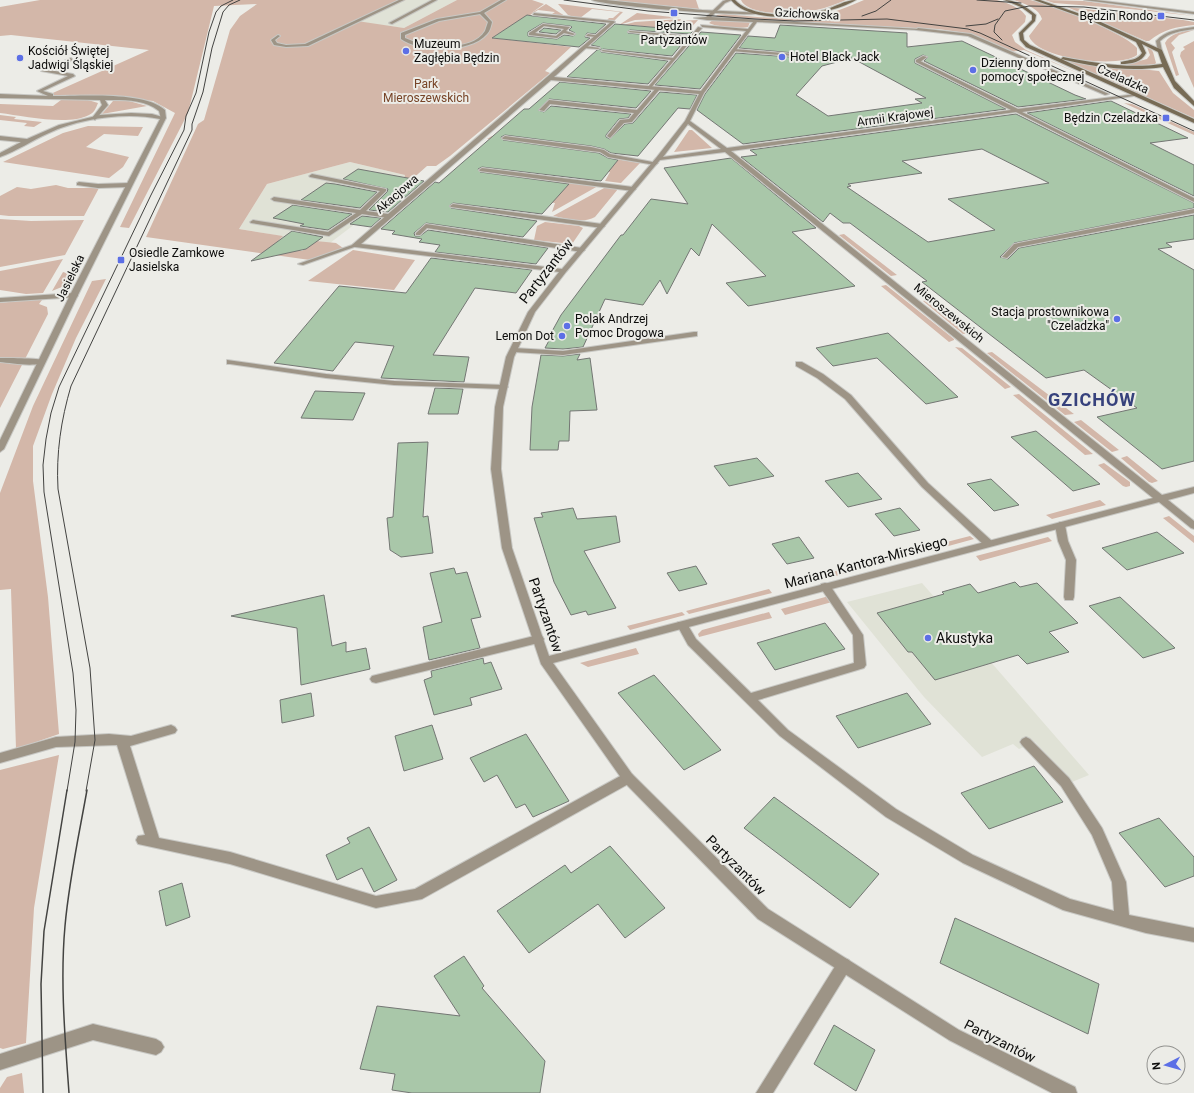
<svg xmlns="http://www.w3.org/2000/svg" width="1194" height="1093" viewBox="0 0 1194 1093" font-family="Roboto,sans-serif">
  <rect width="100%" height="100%" fill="#ecece7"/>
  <!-- built -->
  <path fill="#e0e2d6" d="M406,0H457L404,28L356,22Z
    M350,162L405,175L401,189L330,243L316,241L303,251L272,246L282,236L239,229L267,184Z
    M922,583L1089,775L1072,782L1035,742L1019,749L1013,744L982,757L924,697L847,602Z"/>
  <!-- green -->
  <path fill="#d3b7a9" d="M40,0H406L357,21L404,28L457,0H532L544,4L530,14L546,4L565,16L552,14L555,12L538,10L530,15H528L492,38L571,47L545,71L550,73L450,156L436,166H427L401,189L405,175L350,162L267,184L239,229L283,236L273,246L302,251L316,241L336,243L343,248L310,260L146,237L198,124L204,120L230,30L240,16L257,4L214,6L188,113L129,228L120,227L175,113L153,101L136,99L46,96L149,50L11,35L0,36V7Z
    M608,0H696L699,9Z
    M741,0H846C836,4 826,8 816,10C801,14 748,17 741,0Z
    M864,0H997C1007,3 1020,7 1026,16L1025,22L1012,35L1015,42L1026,50L1087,77L1024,50L1010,52L976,36L959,32L938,29L714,19L717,15L725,14C759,17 795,22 829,13C841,10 852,5 864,0Z
    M1014,0C1019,0 1025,0 1030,0C1051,4 1125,33 1137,48V55C1120,69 1036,59 1029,36L1042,19C1039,8 1025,4 1014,0Z
    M1045,0L1084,1L1194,16L1130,9L1054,3Z
    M558,4H560L623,12L614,21L607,20L609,18H613L620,12L592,9L580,18L574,17L568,15Z
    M1067,7L1183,20L1194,22V25C1176,27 1164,29 1149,41H1146Z
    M637,13L680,18L635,20L619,25Z
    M681,19L680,21L698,20L689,30L630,25L624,30L619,26L635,22Z
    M713,20L750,22L748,27C741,29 716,27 709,23Z
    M1194,30L1179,35L1171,43L1175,48L1172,52L1179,75L1176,76L1165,43C1170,33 1184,31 1194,30Z
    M1194,41V88L1180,56L1181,52L1185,49L1183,47Z
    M1147,47L1150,48L1153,52L1156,63L1155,64L1137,66L1124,65L1147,59L1150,55Z
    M1065,61L1159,71L1173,93L1194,110V118Z
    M61,100H88L98,103C96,108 94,113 89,115C69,126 23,116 0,113V104L53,106Z
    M113,101H129L147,106L102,114Z
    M1124,103L1132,104L1194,132V135Z
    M0,115L16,117L14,119L42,122L34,127L24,126L27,123L0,120Z
    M88,126L143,127L138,136L104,134L86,147L129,157L123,167L109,178L3,162L63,133Z
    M689,130H692L712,148L674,152Z
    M492,136L594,151L603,157L640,163L621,183L605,181L610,172L488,157L504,141L487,139Z
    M488,161L479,171L598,186L552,212L555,203L452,190Z
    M56,185L68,188H99L84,216H9L0,215V196L17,187L31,189Z
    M606,187L618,189L595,217C583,224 566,218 553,216Z
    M0,219L31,221L84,220L65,255L0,267Z
    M545,222L579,226L583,228L572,244L534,240L537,226Z
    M844,234L897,275L891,276L839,235Z
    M353,250L415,260L394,290L308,281Z
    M63,259L43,293L26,294L0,290V271Z
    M63,272L73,275L69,284L52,291Z
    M106,279L76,338L52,394L33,446V481L48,597L59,734L16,749L11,589L0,590V493L33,406L92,281Z
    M886,285L954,339V340L949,342L881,286Z
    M26,300H42L39,304L47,307L48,314L0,408V303Z
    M927,300L970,333L963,334L923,301Z
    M955,347L962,348L1011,387L1005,389Z
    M992,352L1074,414L1065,415L987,353Z
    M1019,394L1093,454L1085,455L1013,395Z
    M1081,420L1119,450L1112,452L1074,422Z
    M1127,456L1158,481L1152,483L1149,482L1121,458Z
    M1104,463L1130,482V486L1126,487L1123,486L1098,465Z
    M1100,500L1106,505L1052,519L1046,515Z
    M1169,516L1194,536V543L1163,518Z
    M970,536L974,539L912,556L908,552Z
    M1048,537L1052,541L980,561L976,556Z
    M869,562L873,566L802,585L799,581Z
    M769,589L772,593L689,614L686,611Z
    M829,596L832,602L785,615L781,609Z
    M682,612L685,615L630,630L627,626Z
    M769,612L772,618L699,637L698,634L702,630Z
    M636,648L639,654L588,667L580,663Z
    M59,755L34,908L26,1043L3,1049L0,1048V770Z
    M22,1073L24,1093H0V1088L7,1077Z"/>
  <!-- building -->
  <path fill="#a9c7a9" stroke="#747774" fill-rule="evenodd" d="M527,15L533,16L606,24L595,34L587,33L585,37L590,38L579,47L492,38ZM543,23L570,26L572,27L569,30L575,33L576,34L573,36L564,35L557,39L528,36V32Z
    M615,24L686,30L693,31L690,34L630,30L627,32L628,33L686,39L672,56L603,49L600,51L601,52L668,61L648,84L567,77L597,50L601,49L600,47L591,45Z
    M780,25L907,33V47L962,41L1075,95L1086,99L1018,107L924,61L928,57L923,55L915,59V63L1006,109L743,144L697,110L705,94L736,53L805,58L808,57V55L805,54L739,48L748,36L775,38ZM852,58L926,98L915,99L922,103L828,116L796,95L822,66Z
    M544,28L561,30L556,34L539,32Z
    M701,32L741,35L700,89L655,85Z
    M560,82L651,91L636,108L549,99L538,110L544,112L551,106L631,114L628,118L619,119L606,135V137L610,139L625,124L633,123L660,92L697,95L690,109L678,108L638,156L611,153L604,149L591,146L505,135L501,137L503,140L599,153L608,158L618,160L601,181L482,167L478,169L480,172L569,184L542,214L453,203L449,206L451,208L537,221L523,237L426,223L414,233L415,236H420L428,230L548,248L536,264L435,252L440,245L419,242L422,239L392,234L395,231L381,229L435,182L439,183L524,109H529Z
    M1111,101L1188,138L1150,143L1194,165V196L1027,113Z
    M1016,114L1194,203V208L1014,243L1000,257L1008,259L1019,248L1194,215V239L1166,243L1172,247L1158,249L1194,270V461L1162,469L1097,417L1137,408L1084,370L1046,378L922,282L927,281L850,223H843L830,213L823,222L741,157L757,155L750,150ZM982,149L1049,183L948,199L995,230L928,242L847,187L851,186L848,184L922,173L902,161Z
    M731,158L816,228L792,232L855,286L748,306L726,283L766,276L712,224L699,256L691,248L667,294L660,280L643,305L605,299L583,347L563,349L545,348L552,335H550L561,315L621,235H623L651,199L688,204L664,168Z
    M358,169L424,181L388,212L369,210L387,192L388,189L343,179Z
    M326,183L335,184L377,192L360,208L301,200Z
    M293,205L352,214L328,230L300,226L304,224L273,218Z
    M362,216L381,218L371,227L350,224Z
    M292,231L323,237L306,249L251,261Z
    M431,258L532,270L516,293L475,288L433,355L469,357L464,382L381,378L394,346L355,342L333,371L274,363L339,286L406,293Z
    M888,333L958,397L926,404L877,358L833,366L816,348Z
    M580,354L577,360L590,358L597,410L570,411L569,441H559L558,450H530L532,407L541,355L563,356Z
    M435,388L463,389L458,414H428Z
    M315,391L365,393L353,420L301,418Z
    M1036,431L1100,484L1073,491L1011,437Z
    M428,442L423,517L428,516L433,553L401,557L390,550L387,518L393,517L398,443Z
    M757,458L774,476L729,486L714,466Z
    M858,473L882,499L848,507L825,481Z
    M991,479L1019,505L994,511L967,484Z
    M573,508L577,519L616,516L620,542L584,551L616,608L588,615L586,611L571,615L554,582L534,518L543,517L541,513Z
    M900,508L920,530L894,536L875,514Z
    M1157,532L1184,553L1127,570L1102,548Z
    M799,537L814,558L787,564L772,544Z
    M696,566L707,584L679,591L667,573Z
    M454,568L456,574L467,572L481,617L471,619L480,648L429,660L423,627L442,622L430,573Z
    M1015,582L1020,587L1037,583L1078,623L1049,632L1069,652L1027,664L1018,655L935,680L912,652H908L877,613L944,594L942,592L970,584L978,593Z
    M324,595L332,646L346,642V652L366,648L370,669L301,685L297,628L231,616Z
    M1120,597L1175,648L1143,658L1089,606Z
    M825,623L845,649L775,670L757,643Z
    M483,658L484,664L491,662L502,689L470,698L472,705L434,715L424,680L432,677L431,671Z
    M654,675L721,750L684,770L618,693Z
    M311,693L314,716L282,723L280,700Z
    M907,693L931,724L858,748L836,716Z
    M432,725L443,759L404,771L395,736Z
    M526,734L569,801L533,817L525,804L516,808L497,775L484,782L470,758Z
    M1034,766L1063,802L989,829L961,793Z
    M774,797L879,874L850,908L744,828Z
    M1159,818L1194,857V876L1165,887L1119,833Z
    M369,827L397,880L374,892L362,868L337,880L326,855L350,843L347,838Z
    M610,846L665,908L625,938L598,904L529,953L497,911L565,865L571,873Z
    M182,883L190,917L166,926L159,891Z
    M955,918L1099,984L1088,1034L940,963Z
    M464,956L484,986L482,988L545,1061L540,1093H412L392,1090L395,1074L360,1069L377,1006L460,1016L434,976Z
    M834,1025L875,1050L856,1091L814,1064Z"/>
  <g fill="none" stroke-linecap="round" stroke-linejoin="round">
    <defs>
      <path id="service" d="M399,0H404L308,46L286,47L274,45L271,40L278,35L280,36L275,40L277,43L286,45L305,44Z
        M432,0H437L392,24L389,23Z
        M501,0H506L484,13L492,22C491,26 490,31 487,34C471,53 420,53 401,39V33L437,19L480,12ZM480,14L488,22C487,25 486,28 485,31C472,53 424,47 405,38V35L439,21Z
        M534,13L613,21L615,22L613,23L533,15Z
        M543,24L570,27L566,31L575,34L573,35L564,33L557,38L529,35V33ZM544,26L564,29L556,36L535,33Z
        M698,27L702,28L650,89L648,87L671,60L601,51L603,50L673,58L689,38L628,32L630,31L691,36Z
        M588,34L599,36L597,37L586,36Z
        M585,46L600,48L598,49L583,48Z
        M734,49L805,55L807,56L805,57L732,51Z
        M923,56L927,57L920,62H916V60Z
        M71,58L73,60L49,70L73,74L75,76L43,91L53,94V96C80,96 146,91 165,110L166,118L161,119L159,111C144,99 124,100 105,100L108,105L95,120L92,118L102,105L100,100L0,98V94L48,96L37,91L68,76L41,71Z
        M656,88L660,89L632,122L624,123L610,138L607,136L620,120L629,119L634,113L550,104L544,111L539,110L549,100L637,110Z
        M505,136L591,147L604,150L610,154L658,163L655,165L608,157L600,152L591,151L503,139L502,138Z
        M482,168L633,187L636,189L633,191L480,171L479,170Z
        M312,174L386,189V191L366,211L388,214L391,216L388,218L362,214L329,236L251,223L250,222L253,220L328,232L356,213L274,201L271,199L274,197L360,210L380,191L310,177L309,176Z
        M79,182L98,184L129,183L132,185L129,187L98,188L77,185V183Z
        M453,204L602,224L605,226L602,228L451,207L450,206Z
        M1194,209V213L1018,247L1007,258L1002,257L1014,244Z
        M426,224L582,248L585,250L582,252L427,228L420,235H416V233Z
        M355,244L360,245L303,265L298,264Z
        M74,293L78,295L77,297L0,302V298Z
        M694,332H697V336L563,355L514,352L510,350L514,348L563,351Z
        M0,358C8,358 43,358 46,361C38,368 11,363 0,362Z
        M227,360L326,374L394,381L504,385L508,387L504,389L394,385L326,378L230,364H227Z
        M796,362H802L823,374L851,395L928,483L993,542L994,544L993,546H985L922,487L845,399L817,378L796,366Z
        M1060,522L1065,525L1068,541L1076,560L1074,597L1073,600H1065L1064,597L1066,560L1058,541L1055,525Z
        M825,583L829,584L863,635L866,665L864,668L758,700L788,730L896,809L973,855L1070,899L1114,911L1112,882L1092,835L1061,786L1022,745L1020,742L1022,739L1026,737L1030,739L1069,778L1102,828L1126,882L1129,915L1194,928V942L1146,933L1063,910L963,863L886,817L780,736L688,645L677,625L678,622H686L696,639L751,693L854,663L853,635L820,587L821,584Z
        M538,635L542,636L544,639L542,642L376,683L372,682L370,679L372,676L376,675Z
        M171,725L175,727L177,730L175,733L130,746L159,838L230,852L376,896L415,889L624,774L628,773L632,774L634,778L632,782L422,899L376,908L230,864L138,844L136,840L138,836L145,835L117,745L56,747L0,763V753L56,737L109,734L131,736Z
        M844,958L849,960L851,965L849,970L773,1093H756L839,960Z
        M93,1024L156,1039L161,1042L164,1047L161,1052L156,1055L93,1040L0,1070V1054Z"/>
      <path id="pedestrian" d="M918,28L971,34L1109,94L1105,95L968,36L916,30Z"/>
      <path id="minor" d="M726,0H732L725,3L711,17L920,29L918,30L757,22L704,93L690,121L727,148L1011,110L916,62L918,60L1018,109L1136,94V96H1134L1022,112L1194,198V202L1192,201L1016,112L731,151L1162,495L1194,487V493L1168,500L1194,521V529L1191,528L1159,502L553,663L632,774L768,909L959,1030L1075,1087L1077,1093H1052L949,1040L758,919L624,782L541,664L502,548L491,469L495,407L506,357L528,312L559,272L355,247L352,245L612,21L615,22L554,77L701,91L746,31L702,27L701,25L748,29L753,22L707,20L694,18L706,17L723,1ZM551,80L699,94L685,121L656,158L562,269L361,244ZM688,124L721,149L663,157ZM725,152L1153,498L549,656L512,548L501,469L503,407L514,357L535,312L566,272L660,160Z
        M131,113L152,114L166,118L78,295L4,449L0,452V440L70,295L160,119C126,112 81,118 49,133C33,140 17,151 0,157V153L21,142L0,140V136L27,139L59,125L100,115Z"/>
      <path id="tertiary" d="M592,0H606L702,10L764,13C754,18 604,6 592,0Z
        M1084,0H1096L1194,12V14Z
        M1194,27V29C1181,31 1170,32 1160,41L1162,51L1160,52L1158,51L1156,41C1166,30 1180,29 1194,27Z"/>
      <path id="secondary" d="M731,0H735C752,19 801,16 824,10C835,7 845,0 856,0C829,16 753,28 731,0Z
        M1004,0C1016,0 1027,7 1036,15L1035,21L1023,33L1024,40L1030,45L1194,119V123L1026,47L1020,40L1019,33L1032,20V15L1021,7Z
        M1034,0H1040L1092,18L1162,50L1175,81L1194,101V106L1174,88L1163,67C1129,72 1094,67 1061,59L1063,57C1095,63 1129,69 1162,64L1158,52L1142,44L1146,53C1142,62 1131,64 1121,64V62C1129,60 1138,60 1142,53L1136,42L1090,20Z"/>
    </defs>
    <!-- service casing -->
    <use href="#service" stroke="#c8c8c4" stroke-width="2"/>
    <!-- pedestrian casing -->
    <use href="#pedestrian" stroke="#c8c8c4" stroke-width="2"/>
    <!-- minor casing -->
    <use href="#minor" stroke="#c8c8c4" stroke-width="2"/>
    <!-- tertiary casing -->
    <use href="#tertiary" stroke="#c8c8c4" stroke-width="2"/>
    <!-- secondary casing -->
    <use href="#secondary" stroke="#c8c8c4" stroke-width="2"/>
    <!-- service -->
    <use href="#service" fill="#9d9486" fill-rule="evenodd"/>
    <!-- pedestrian -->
    <use href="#pedestrian" fill="#9d9486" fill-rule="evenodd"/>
    <!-- minor -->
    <use href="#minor" fill="#9d9486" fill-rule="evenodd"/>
    <!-- tertiary -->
    <use href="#tertiary" fill="#9d9486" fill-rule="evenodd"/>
    <!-- secondary -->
    <use href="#secondary" fill="#776b55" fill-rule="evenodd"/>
    <!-- tram-far1 -->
    <path stroke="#434341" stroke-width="1" d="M564,0L648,11L755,19L794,21L887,19L968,29L980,33L1194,131
      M977,0L1021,3
      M862,16L876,11L891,0
      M966,26L986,24L998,19
      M1002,40L994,32L995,25L1005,11L1029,6L1084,7L1194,20
      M67,791L75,742L76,710L73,673L44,492L43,465L46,439L51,413L59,387L151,195L184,130L186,116L196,93L209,32L216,12L221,6L233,0
      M86,791L95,740L90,668L58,489C56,453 61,420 71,386L192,130V124L203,92L212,48L223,12L229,5L240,0"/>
    <!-- tram -->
    <path stroke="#434341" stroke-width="1.5" d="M43,1093L41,984L44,931L67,790
      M69,1093C65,1038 60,981 65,926C69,880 79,835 87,790"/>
  </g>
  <!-- markers -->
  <g fill="#5c6fe6" stroke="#ecece7" stroke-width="1.5">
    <rect x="670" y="9" width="8" height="8" rx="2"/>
    <rect x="1157" y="12" width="8" height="8" rx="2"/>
    <circle cx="406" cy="51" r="4"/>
    <circle cx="782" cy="57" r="4"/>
    <circle cx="20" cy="58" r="4"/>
    <circle cx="973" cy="70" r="4"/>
    <rect x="1162" y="114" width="8" height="8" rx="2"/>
    <rect x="117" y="256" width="8" height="8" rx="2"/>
    <circle cx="1117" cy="319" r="4"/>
    <circle cx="567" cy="326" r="4"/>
    <circle cx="562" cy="336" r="4"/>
    <circle cx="928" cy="638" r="4"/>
  </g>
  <g text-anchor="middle" stroke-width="4" stroke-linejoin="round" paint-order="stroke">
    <!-- far-street labels -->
    <g font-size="12" fill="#0c0c0b" stroke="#ecece7">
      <text transform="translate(807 14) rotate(3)" y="4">Gzichowska</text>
      <text transform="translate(1123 79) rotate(24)" y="4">Czeladzka</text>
      <text transform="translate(895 117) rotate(-8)" y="4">Armii Krajowej</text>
      <text transform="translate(397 194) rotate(-41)" y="4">Akacjowa</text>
      <text transform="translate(70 278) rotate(-64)" y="4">Jasielska</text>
      <text transform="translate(949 313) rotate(39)" y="4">Mieroszewskich</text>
    </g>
    <!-- far-poi labels -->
    <g font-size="12" fill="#0c0c0b" stroke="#ecece7" text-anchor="start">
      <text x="1153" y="20" text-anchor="end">Będzin Rondo</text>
      <text x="674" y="30" text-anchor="middle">Będzin<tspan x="674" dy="14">Partyzantów</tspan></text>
      <text x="414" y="48">Muzeum<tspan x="414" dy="14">Zagłębia Będzin</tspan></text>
      <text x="28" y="55">Kościół Świętej<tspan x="28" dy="14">Jadwigi Śląskiej</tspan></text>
      <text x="790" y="61">Hotel Black Jack</text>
      <text x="981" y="67">Dzienny dom<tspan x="981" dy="14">pomocy społecznej</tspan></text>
      <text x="1158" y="122" text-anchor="end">Będzin Czeladzka</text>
      <text x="129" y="257">Osiedle Zamkowe<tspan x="129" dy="14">Jasielska</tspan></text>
      <text x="1109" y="316" text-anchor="end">Stacja prostownikowa<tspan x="1109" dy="14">"Czeladzka"</tspan></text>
      <text x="575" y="323">Polak Andrzej<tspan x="575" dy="14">Pomoc Drogowa</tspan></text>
      <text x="554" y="340" text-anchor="end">Lemon Dot</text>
    </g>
    <!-- far-park labels -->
    <g font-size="12" fill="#774427" stroke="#ecece7">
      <text x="426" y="88">Park<tspan x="426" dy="14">Mieroszewskich</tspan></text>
    </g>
    <!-- street labels -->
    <g font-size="14" fill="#0c0c0b" stroke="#ecece7">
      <text transform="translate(546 271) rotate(-52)" y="5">Partyzantów</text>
      <text transform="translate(866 562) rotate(-15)" y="5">Mariana Kantora-Mirskiego</text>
      <text transform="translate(546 615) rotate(71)" y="5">Partyzantów</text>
      <text transform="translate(736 865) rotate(45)" y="5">Partyzantów</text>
      <text transform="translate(1000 1041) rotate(27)" y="5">Partyzantów</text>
    </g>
    <!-- poi labels -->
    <g font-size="14" fill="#0c0c0b" stroke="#ecece7" text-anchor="start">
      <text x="936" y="643">Akustyka</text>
    </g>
    <!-- district labels -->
    <g font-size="18" font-weight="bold" letter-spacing="1" fill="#36417c" stroke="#ecece7">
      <text x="1092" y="406">GZICHÓW</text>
    </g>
  </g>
  <!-- north arrow -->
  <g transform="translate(1166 1065) rotate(264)"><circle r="19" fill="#ecece7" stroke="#92928f"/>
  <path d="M0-3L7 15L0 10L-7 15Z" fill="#5c6fe6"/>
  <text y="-6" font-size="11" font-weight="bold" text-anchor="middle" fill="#0c0c0b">N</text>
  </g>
</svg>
